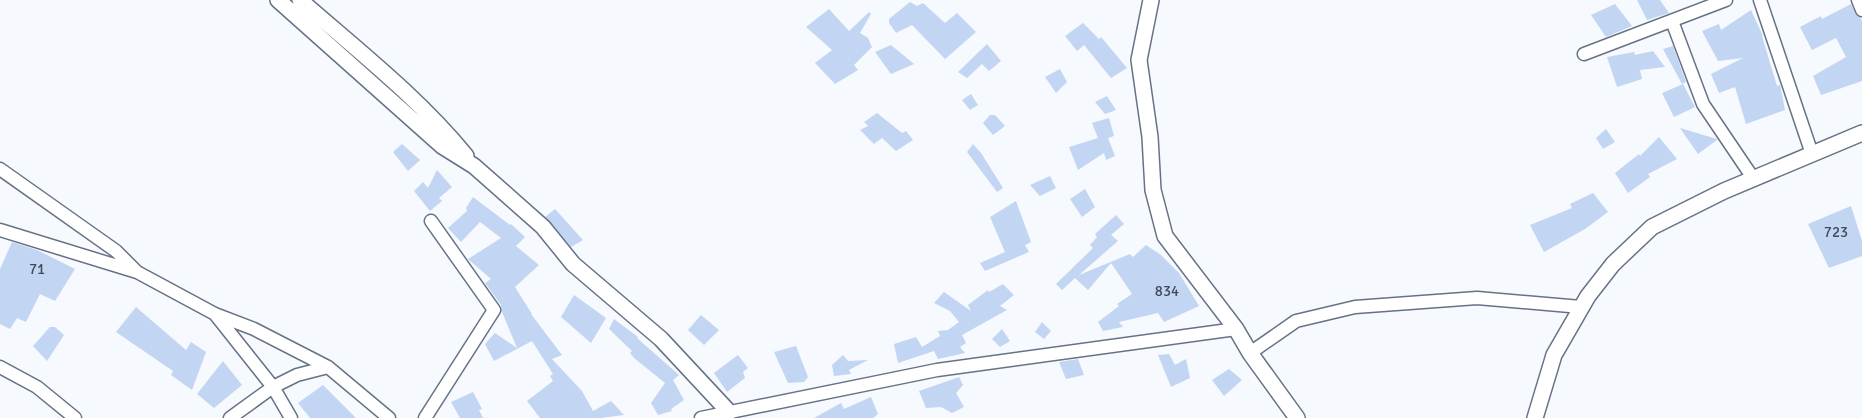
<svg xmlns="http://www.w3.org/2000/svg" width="1862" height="418" viewBox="0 0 1862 418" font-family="Signika,sans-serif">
  <rect width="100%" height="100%" fill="#f6f9fd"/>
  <!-- building -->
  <path fill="#c2d5f3" d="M1637,0H1660L1669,13L1647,20Z
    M910,2L917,6L923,3L945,23L957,13L976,32L945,59L912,25L896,33L889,23V19Z
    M1615,4L1632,26L1606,37L1591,15Z
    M1851,4L1855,13L1862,20V81L1821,95L1813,76L1846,57L1836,38L1812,50L1800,27L1821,16L1822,19Z
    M829,9L849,31L869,12L871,14L860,33L868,38L872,47L854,65L858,70L835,84L815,63L832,50L806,27Z
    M1751,10L1763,36H1762L1777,86L1780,85L1785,110L1746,124L1735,87L1719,93L1711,74L1743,58L1718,61L1702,31L1719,24L1721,30Z
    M1083,23L1099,39L1101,37L1127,68L1111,78L1084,45L1077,51L1065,36Z
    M987,44L1001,61L989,71L982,64L967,78L958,72Z
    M891,45L914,64L891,74L875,52Z
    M1673,46L1686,82L1682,84L1663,49Z
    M1653,51L1665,67L1640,70L1642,79L1617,87L1607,57L1634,52L1635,55Z
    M1060,69L1067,82L1056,93L1045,77Z
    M1683,84L1695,107L1674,117L1662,93Z
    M971,94L978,105L970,110L962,100Z
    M1107,96L1116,110L1105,114L1095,102Z
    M877,113L902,133L906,131L913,140L896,151L882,138L874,144L860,130L868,126L864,122Z
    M990,115H995L1005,126L993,135L983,123Z
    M1109,118L1114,136L1108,138L1115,156L1106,160L1104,153L1078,170L1069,147L1098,138L1092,123Z
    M1680,128L1717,139V140L1698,154Z
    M1606,129L1615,142L1603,149L1596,138Z
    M1659,137L1677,159L1648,174L1650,177L1628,193L1615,173L1639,154L1640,156Z
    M402,144L420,160L408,171L393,152Z
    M973,144L981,153L1003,188L997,192L967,152Z
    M437,170L452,187L439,198L442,201L430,211L414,191L423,182L428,188Z
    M1050,176L1056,188L1040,196L1030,185Z
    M1085,189L1095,207L1082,217L1070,199Z
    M1593,193L1608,212L1585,229L1544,252L1530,225L1572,208L1570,204Z
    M473,197L510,225L511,224L525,237L516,246L539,265L515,287L532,314H531L562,355L552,359L582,391L593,411L611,401L624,415L601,418H540L527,401L553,381L550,376L553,374L532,341L494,361L485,344L495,333L517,348L502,312L501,305L485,283L491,279L468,259L501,238L480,222L461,242L448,228L467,211L466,208Z
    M1016,201L1031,242L1025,245L1029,252L985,271L980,263L1005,252L990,217Z
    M1851,206L1862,241V256L1829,268L1808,224Z
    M555,209L583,240L571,247L545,217Z
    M1116,215L1124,224L1111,235L1118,241L1079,275L1130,254L1133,257L1146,245L1161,255L1179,273L1199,306L1164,322L1158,313L1119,322L1123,327L1103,331L1098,322L1119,306L1117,304L1132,294L1111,263L1088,290L1075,278L1062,290L1056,284L1093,248L1090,245L1097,237L1095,234Z
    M12,242L37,250L75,269L55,301L40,294L26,322L17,318L10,329L0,324V269Z
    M1003,284L1014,295L1000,306L1007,310L962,335L966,343L960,347L965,353L938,359L934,351L898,363L894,344L916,337L922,347L940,336L938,331L948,330L959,322L950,311L934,303L944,292L971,311L968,305L988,290L989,292Z
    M574,295L606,318L591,343L561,317Z
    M136,307L186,350L191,342L206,352L192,390L171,375L173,371L116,332Z
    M701,315L719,330L704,345L688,330Z
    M614,319L638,337L637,338L679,375L673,380L684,400L671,409L672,411L658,415L651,403L665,383L634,358L630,353L632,351L609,329Z
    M1042,322L1051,331L1044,339L1035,332Z
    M50,327H55L64,335L47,361L33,346Z
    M1002,329L1010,341L1000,347L992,339Z
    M796,346L808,377L804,382L788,383L774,352Z
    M1169,354L1175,365L1186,359L1190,378L1171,387L1158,355Z
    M738,355L748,368L743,372L745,378L727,392L714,373Z
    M843,355L848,361L868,360L849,370L851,374L834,376L832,365Z
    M1078,359L1084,375L1066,379L1059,362Z
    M223,361L242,385L214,408L197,394Z
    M1229,369L1242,380L1224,396L1212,380Z
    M959,377L963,385L956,393L964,407L952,413L941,407L926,408L919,391Z
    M323,385L356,418H310L298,403Z
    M473,392L482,409L479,410L483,418H460L451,402Z
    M871,397L878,414L873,418H814L841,403L844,409Z"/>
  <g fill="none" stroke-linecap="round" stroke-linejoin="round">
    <defs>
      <path id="minor" d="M1760,0L1812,154
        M1858,0L1862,10
        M1672,21L1703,104L1753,178
        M1584,54L1726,0
        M0,169L116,251L136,271
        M0,230L137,272L215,314L273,387L291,418
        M215,314L254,329L328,367L389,418
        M1250,353L1296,321L1355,307L1477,298L1581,307
        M0,367L37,387L75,418
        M230,418L273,387L297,375L328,367
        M425,418L494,310L431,221
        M701,418L937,370L1236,329"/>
      <path id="tertiary" d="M278,0L442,146L474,166L543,227L573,264L661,339L729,412
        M300,0C356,49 419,98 466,156
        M1151,0L1139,60L1150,137L1153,190L1165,236L1236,329L1250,353L1297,418
        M1535,418L1554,355L1588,296L1613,264L1652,227L1724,191L1862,133"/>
    </defs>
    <!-- minor casing -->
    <use href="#minor" stroke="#667285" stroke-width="15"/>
    <!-- tertiary casing -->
    <use href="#tertiary" stroke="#667285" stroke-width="18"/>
    <!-- minor -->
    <use href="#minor" stroke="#fff" stroke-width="12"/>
    <!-- tertiary -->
    <use href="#tertiary" stroke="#fff" stroke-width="15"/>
  </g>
  <g text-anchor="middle" stroke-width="4" stroke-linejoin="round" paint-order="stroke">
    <!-- number labels -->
    <g font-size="15" fill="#424a58">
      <text x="1836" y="237">723</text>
      <text x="37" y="274">71</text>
      <text x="1167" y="296">834</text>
    </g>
  </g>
</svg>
